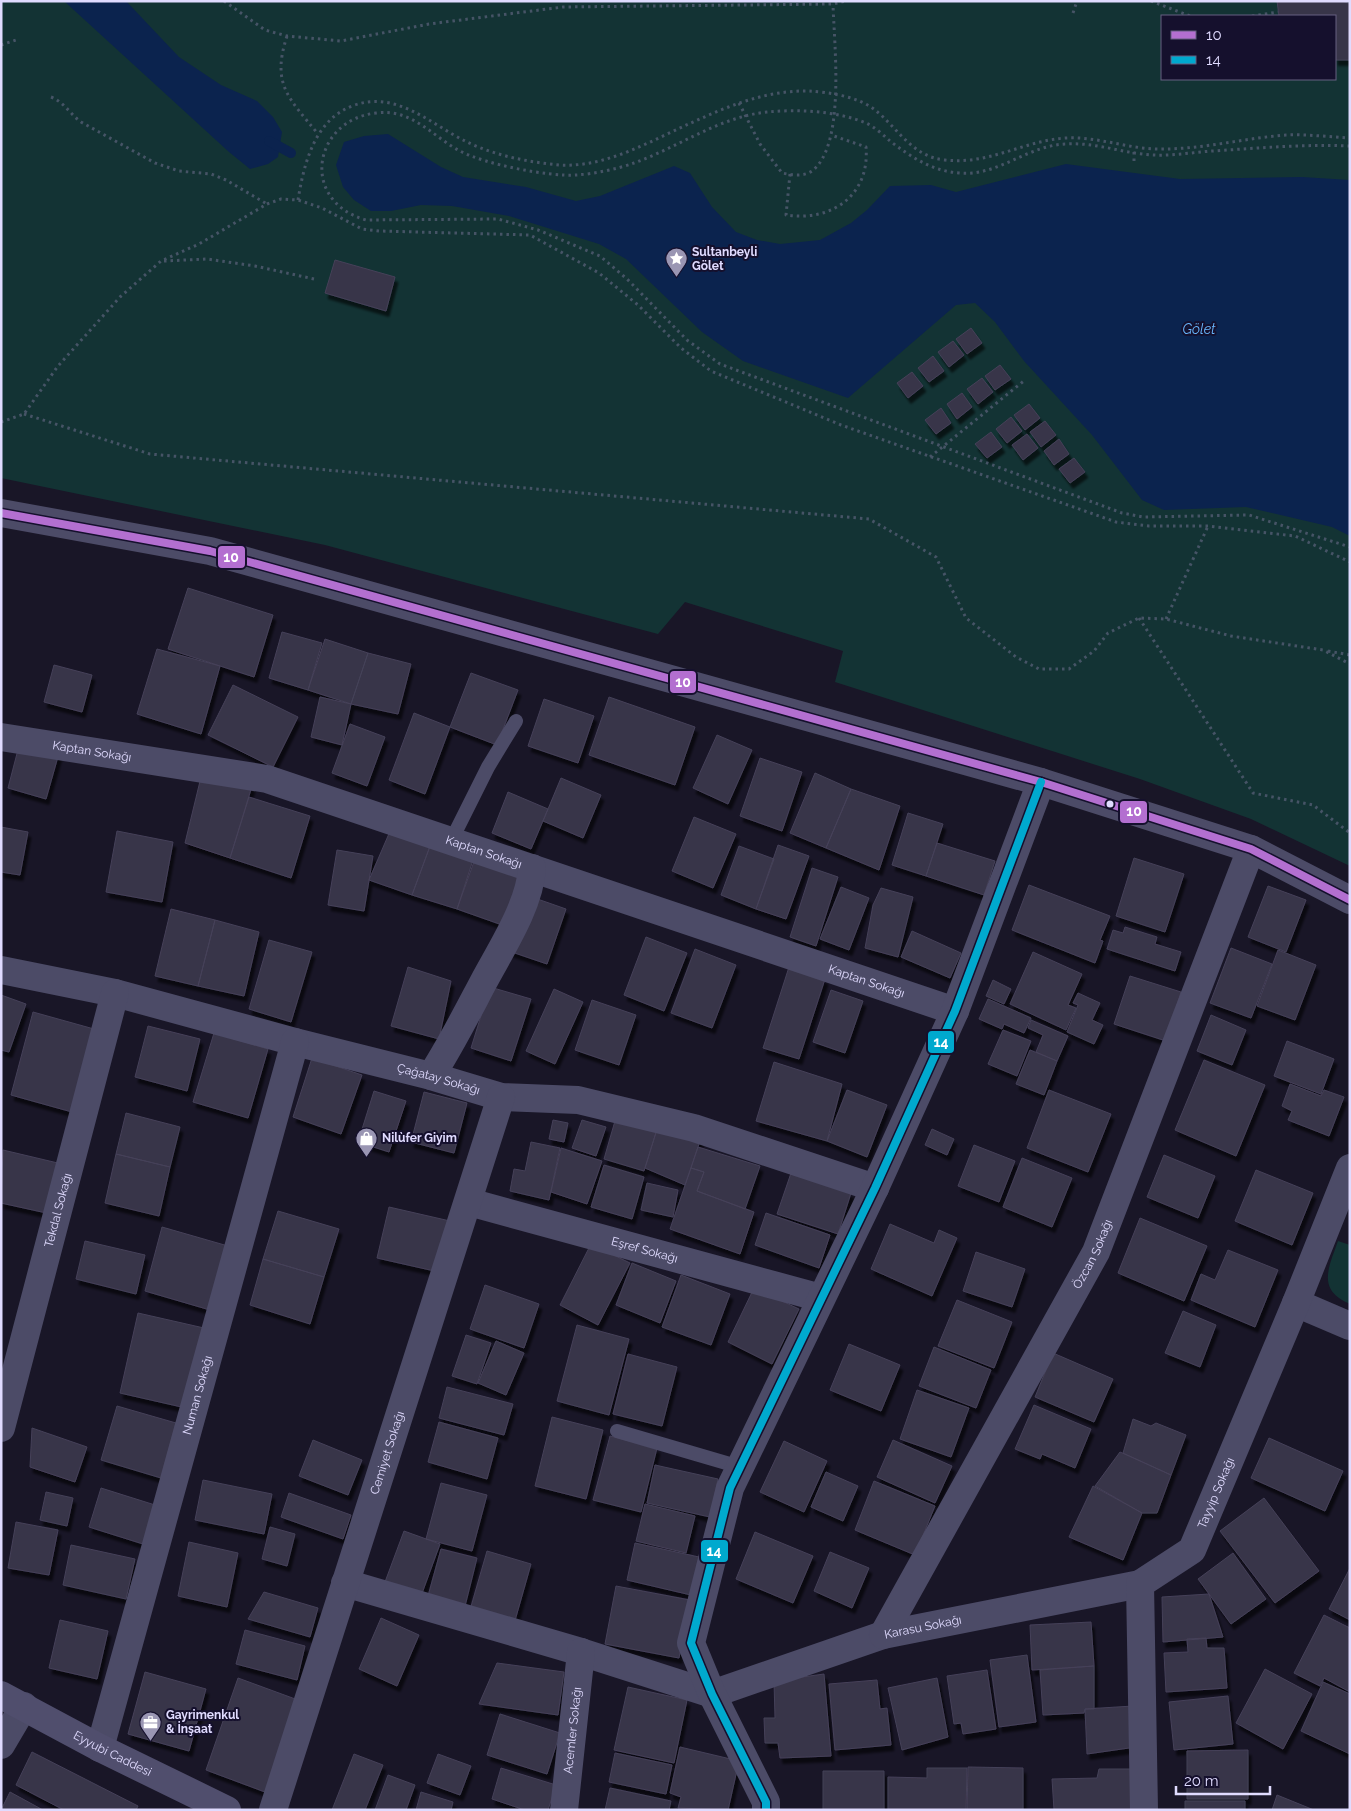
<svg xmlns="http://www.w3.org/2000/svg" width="1351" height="1811" viewBox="0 0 1351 1811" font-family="Raleway,sans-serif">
  <defs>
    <filter id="shadow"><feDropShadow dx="3" dy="5.5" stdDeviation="1" flood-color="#0009"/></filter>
  </defs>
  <rect width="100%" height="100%" fill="#191627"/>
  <!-- green -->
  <path fill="#133334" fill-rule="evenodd" d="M1,1H1350V866L1251,819L1140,779L835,682L843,651L685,602L658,634L325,545L1,478ZM1162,16H1335V79H1162Z
    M1338,1241L1350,1245V1304C1316,1290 1329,1267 1338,1241Z"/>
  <!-- water -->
  <path fill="#0b234e" d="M64,1H126L179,57L221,85L257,101L273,117L282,132L278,157L268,164L250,169L229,152Z
    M388,134L441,167L463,177L526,187L576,201L600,196L674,166L690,173L712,207L736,232L757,240L780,244L820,240L851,223L867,210L890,186L931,185L956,192L1066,164L1180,179L1302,177L1350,180V536L1332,527L1246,507L1164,510L1142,500L1092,435L1024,361L995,322L975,303L956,305L848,398L743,361L702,332L626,259L599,244L509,216L452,206L421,205L391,211H371L354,200L343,187L336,165L344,142L364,136Z"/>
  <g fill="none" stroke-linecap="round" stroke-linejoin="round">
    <!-- stream -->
    <path stroke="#0b234e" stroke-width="10" d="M269,141L291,153"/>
  </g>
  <!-- building -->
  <path fill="#393448" stroke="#454159" filter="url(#shadow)" d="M1277,1H1342L1350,4V60H1335V16H1279Z
    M335,260L395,277L386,311L325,293Z
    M971,328L982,343L967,354L956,339Z
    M953,341L964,355L949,367L938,352Z
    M933,356L944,371L929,382L918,368Z
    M1000,365L1011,379L995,390L985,376Z
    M912,372L923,386L908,398L897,383Z
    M982,378L993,392L978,404L967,389Z
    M962,393L972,407L957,419L947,404Z
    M1029,404L1040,418L1025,430L1014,415Z
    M941,408L951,423L936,434L925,420Z
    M1011,417L1022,431L1007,443L996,429Z
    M1045,421L1056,435L1041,447L1030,432Z
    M991,432L1002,447L987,458L975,444Z
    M1027,434L1038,448L1023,460L1012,445Z
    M1059,439L1069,454L1054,465L1044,451Z
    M1074,458L1085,472L1070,483L1059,469Z
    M188,588L273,615L254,677L168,649Z
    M282,632L322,643L308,690L269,678Z
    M325,639L368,653L351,704L308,690Z
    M157,649L220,666L201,734L137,714Z
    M368,653L411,664L398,714L351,704Z
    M54,665L92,675L82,712L44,702Z
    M471,673L518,690L497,745L450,727Z
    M233,685L298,717L273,767L208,735Z
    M320,697L351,704L342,745L311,737Z
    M609,697L695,727L675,785L589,755Z
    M544,699L594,716L578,763L528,746Z
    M414,713L450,727L425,794L389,780Z
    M350,724L385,737L367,786L332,773Z
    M717,735L752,750L728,804L693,788Z
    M20,742L59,753L46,799L8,788Z
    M760,758L802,772L782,831L740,816Z
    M202,773L252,786L230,858L185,843Z
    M815,773L851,789L826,848L790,833Z
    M561,778L601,795L583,838L543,821Z
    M851,789L900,806L879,870L826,848Z
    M508,792L548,809L531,849L492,833Z
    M249,797L310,816L291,878L230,858Z
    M908,813L943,824L926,876L892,865Z
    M694,817L736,834L713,888L672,871Z
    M394,822L433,838L412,895L369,880Z
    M1,827L28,832L20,875L1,872Z
    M117,831L173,842L162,902L106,892Z
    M433,838L475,854L457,909L412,895Z
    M937,843L995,861L984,895L926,876Z
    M778,845L809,856L786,919L756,909Z
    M739,846L774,859L756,909L721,895Z
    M337,850L373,856L364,911L328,905Z
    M476,856L523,873L505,926L457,909Z
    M1134,858L1184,874L1165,932L1116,916Z
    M812,868L838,877L816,946L790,937Z
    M1029,885L1110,916L1100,940L1103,941L1095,963L1012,930Z
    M1268,886L1306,900L1286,952L1248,937Z
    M841,887L869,898L849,950L820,939Z
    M881,888L913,897L898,957L865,948L873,905Z
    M526,895L566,909L547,964L506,950Z
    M171,909L215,920L198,986L155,976Z
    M215,920L259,932L244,996L198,986Z
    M1125,927L1157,937L1155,944L1181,952L1175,971L1107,949L1113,930L1123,933Z
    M912,931L961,953L950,978L901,957Z
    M646,937L687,953L664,1011L624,995Z
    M269,940L312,952L291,1022L249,1009Z
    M1231,948L1272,964L1251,1018L1210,1003Z
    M695,949L736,965L712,1028L671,1013Z
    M1278,950L1316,965L1295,1020L1257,1006Z
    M1033,952L1082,974L1068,1005L1076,1008L1066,1030L1010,1004Z
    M408,967L451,981L439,1039L391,1026Z
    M789,967L825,979L799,1059L763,1048Z
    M1130,976L1181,992L1166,1041L1114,1024Z
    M993,980L1011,989L1004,1004L986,996Z
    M490,987L531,999L511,1061L471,1048Z
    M554,989L583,1002L555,1064L526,1051Z
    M831,990L863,1001L845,1053L813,1042Z
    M1078,993L1100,1003L1092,1020L1103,1025L1094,1044L1067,1032L1078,1005L1073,1003Z
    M1,995L26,1004L9,1052L1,1050Z
    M988,999L1031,1018L1024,1033L1004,1024L1002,1029L979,1019Z
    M592,1000L636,1015L619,1065L575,1050Z
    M33,1012L94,1029L72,1112L11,1095Z
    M1211,1015L1246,1030L1232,1065L1197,1051Z
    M1031,1020L1068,1036L1057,1061L1036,1052L1043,1035L1028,1028Z
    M148,1026L200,1039L187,1091L135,1077Z
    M1003,1030L1031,1041L1017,1076L988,1064Z
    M214,1033L268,1049L248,1118L193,1102Z
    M1287,1041L1334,1059L1321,1094L1274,1076Z
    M1030,1050L1057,1061L1044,1095L1016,1084Z
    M312,1058L362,1075L341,1134L293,1117Z
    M1204,1060L1265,1085L1236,1156L1175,1130Z
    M774,1062L842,1084L827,1141L756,1121Z
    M1290,1084L1321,1096L1324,1090L1344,1097L1329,1136L1288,1120L1292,1111L1282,1106Z
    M847,1090L887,1105L867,1157L827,1141Z
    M1049,1090L1111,1114L1088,1172L1027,1148Z
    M374,1091L406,1101L389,1152L358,1142Z
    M424,1092L467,1103L454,1153L411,1142Z
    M126,1113L180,1127L170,1167L116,1154Z
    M617,1114L658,1126L644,1171L604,1159Z
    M553,1120L568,1123L564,1142L549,1139Z
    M582,1120L606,1127L596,1156L572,1148Z
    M658,1126L701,1138L685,1185L645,1168Z
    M932,1129L954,1139L947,1155L925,1145Z
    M531,1142L560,1148L549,1200L510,1191L514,1169L525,1171Z
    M974,1145L1015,1161L999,1202L958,1186Z
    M698,1147L760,1166L745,1209L697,1191L704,1172L691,1168Z
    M561,1148L602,1161L587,1204L551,1192Z
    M3,1150L62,1164L51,1214L1,1203Z
    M116,1154L170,1167L159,1216L105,1203Z
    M1164,1155L1215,1176L1198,1218L1147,1197Z
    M1022,1158L1072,1178L1052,1227L1003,1207Z
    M604,1165L644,1177L632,1219L591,1207Z
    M691,1168L704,1172L697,1191L754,1212L740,1254L670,1229Z
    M1256,1170L1313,1193L1292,1245L1235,1221Z
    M791,1173L851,1193L838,1234L777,1214Z
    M647,1183L678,1190L673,1217L641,1210Z
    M389,1207L450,1221L439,1272L377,1258Z
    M278,1211L339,1229L324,1277L263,1259Z
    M766,1213L830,1235L819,1268L755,1245Z
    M1140,1218L1207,1246L1184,1301L1118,1273Z
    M890,1224L934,1243L939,1230L957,1238L932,1296L871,1269Z
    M162,1227L228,1246L210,1310L145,1291Z
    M85,1241L145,1255L136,1294L76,1279Z
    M591,1244L630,1263L598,1325L560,1305Z
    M1228,1250L1278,1270L1255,1327L1191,1300L1201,1274L1215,1280Z
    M976,1252L1025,1269L1012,1307L963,1291Z
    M263,1259L324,1277L310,1324L250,1305Z
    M632,1263L676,1281L660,1323L616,1305Z
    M681,1275L730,1294L711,1345L662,1327Z
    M485,1285L539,1304L524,1348L470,1329Z
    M754,1288L799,1309L772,1364L728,1342Z
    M957,1300L1012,1322L994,1368L938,1346Z
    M1183,1311L1216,1325L1200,1367L1165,1353Z
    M138,1313L204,1328L186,1408L120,1393Z
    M577,1325L629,1339L609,1415L557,1401Z
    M466,1335L491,1343L477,1384L452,1376Z
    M496,1341L524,1353L506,1395L478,1383Z
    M849,1344L900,1365L881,1411L830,1390Z
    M934,1347L991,1370L976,1408L919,1386Z
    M1053,1353L1113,1379L1094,1422L1035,1397Z
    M628,1354L677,1367L662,1426L613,1414Z
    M447,1387L513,1404L504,1435L439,1418Z
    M917,1390L969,1408L951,1457L900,1439Z
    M1034,1405L1091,1429L1075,1468L1042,1454L1040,1459L1015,1449Z
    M117,1406L176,1423L161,1478L101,1460Z
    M552,1417L603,1430L586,1499L535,1486Z
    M1133,1419L1151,1426L1156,1423L1186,1435L1171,1475L1123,1453Z
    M439,1422L498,1438L487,1479L428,1462Z
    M32,1428L87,1447L75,1482L30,1467Z
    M610,1436L657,1448L641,1512L593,1500Z
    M1269,1438L1343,1471L1325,1511L1251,1478Z
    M313,1440L362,1460L348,1495L299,1476Z
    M893,1440L952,1466L935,1503L877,1477Z
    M784,1441L827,1461L804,1512L760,1492Z
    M1120,1452L1171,1475L1157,1513H1142L1095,1486Z
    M655,1465L718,1479L710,1517L647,1503Z
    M826,1472L858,1486L843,1521L811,1507Z
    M203,1480L272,1494L264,1534L195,1520Z
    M874,1481L935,1506L915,1555L855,1530Z
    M441,1483L487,1495L472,1551L426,1539Z
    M1093,1486L1142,1513L1123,1560L1069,1537Z
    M101,1488L155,1505L143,1544L89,1527Z
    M46,1492L73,1498L67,1526L40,1520Z
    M289,1493L351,1515L343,1539L281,1517Z
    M1264,1498L1319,1571L1275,1603L1220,1531Z
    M645,1504L695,1516L686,1553L636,1541Z
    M16,1522L58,1530L49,1575L8,1568Z
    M270,1527L295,1534L287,1566L262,1559Z
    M404,1531L440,1544L421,1596L385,1582Z
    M755,1532L813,1556L793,1603L736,1579Z
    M189,1542L238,1553L227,1607L178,1596Z
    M635,1543L699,1557L691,1595L627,1580Z
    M71,1545L135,1559L126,1599L63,1585Z
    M441,1549L477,1558L465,1606L428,1596Z
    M487,1551L531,1564L514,1624L470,1610Z
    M830,1552L869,1568L852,1608L814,1591Z
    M1233,1553L1266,1599L1231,1624L1198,1579Z
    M1350,1568V1620L1329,1609Z
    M616,1586L690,1600L679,1658L605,1644Z
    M264,1592L318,1608L310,1637L248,1619Z
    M1209,1594L1223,1637L1163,1642L1162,1597Z
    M1324,1615L1350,1628V1692L1324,1678L1320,1686L1294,1673Z
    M381,1618L419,1635L397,1686L359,1669Z
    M60,1620L108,1631L97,1679L49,1668Z
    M1091,1622L1094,1666L1032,1670L1030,1625Z
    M245,1630L305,1646L297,1680L236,1664Z
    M1206,1638L1207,1648H1224L1227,1688L1166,1692L1164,1653L1188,1652L1187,1639Z
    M1027,1655L1036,1722L999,1727L990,1660Z
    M497,1663L564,1672L558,1715L479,1704Z
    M1094,1666V1709H1085L1084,1713L1043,1715L1040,1670Z
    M1265,1669L1312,1694L1283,1749L1236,1723Z
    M987,1670L996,1729L963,1734L961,1723L954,1724L947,1676Z
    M145,1672L206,1689L189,1751L128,1734Z
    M824,1674L831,1756L780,1758L778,1743H765L764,1718H775L774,1681Z
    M238,1678L298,1700L265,1792L206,1770Z
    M937,1678L948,1737L902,1750L888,1688Z
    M877,1680L880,1709L887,1708L891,1745L835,1750L829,1684Z
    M1323,1682L1350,1694V1754L1301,1731Z
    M628,1687L687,1700L674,1763L614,1750Z
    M1228,1696L1233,1744L1174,1750L1169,1702Z
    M1133,1706L1136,1747L1087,1754L1085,1709Z
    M500,1714L560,1733L547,1774L487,1755Z
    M680,1747L739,1761L728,1810L678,1808L681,1797L670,1793Z
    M1248,1750V1799H1187V1751Z
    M32,1752L138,1806L136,1810H64L16,1785Z
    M615,1753L672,1765L666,1794L609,1782Z
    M354,1754L383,1765L365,1810H332Z
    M438,1754L471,1766L460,1795L427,1783Z
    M968,1767L1023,1768V1810H967Z
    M501,1768L556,1785L548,1810H525L492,1799Z
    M927,1768H967L966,1810H888V1777L927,1778Z
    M1099,1769H1134L1136,1810H1054L1052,1779L1097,1778Z
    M823,1771H884V1810H823Z
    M388,1775L415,1785L406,1810H375Z
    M610,1788L671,1801L669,1810H605Z
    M10,1792L43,1810H1Z
    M421,1792L453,1802L451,1810H416Z
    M1277,1795L1314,1810H1272Z
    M1185,1801H1245V1810H1185Z"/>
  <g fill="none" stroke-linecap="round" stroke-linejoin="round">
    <!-- path -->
    <path stroke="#465466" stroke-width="3" stroke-dasharray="2.5 4" stroke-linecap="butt" d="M224,1L265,30L287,36L341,41L429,24L563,7L833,4L846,1
      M1151,1L1190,16
      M1073,13L1077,1
      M1252,16L1278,12
      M287,36C271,85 289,98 318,134
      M1,45L16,40
      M51,97C64,102 70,114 81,122L155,163L179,171L211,174L226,180L267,204
      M739,103L760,144L782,173C792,175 803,177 812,171C846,145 834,44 833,4
      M1350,146C1304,144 1259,148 1213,151C1194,152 1174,156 1154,155C1125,154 1096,142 1066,144C1028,145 997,177 959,173C932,171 911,157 890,141C883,135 875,127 866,123C837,111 798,109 767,112C719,117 679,147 634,163C617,169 594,174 576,175C549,177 484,164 460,151C433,137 412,108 376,113C313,120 299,201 366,220L498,219L538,230L600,256L627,279L687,340L720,364L1122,513L1143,517L1249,515L1350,547
      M1134,161V151
      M790,174L786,215C831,222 870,196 866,147L831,135
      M298,200C304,163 315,118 355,105C396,91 430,123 463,140C492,155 527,162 559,165C606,168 650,141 691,123C728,106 767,90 809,91C829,92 859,97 875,110C898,128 912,157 945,160C989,165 1023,141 1065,138C1098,136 1130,150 1163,149C1204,149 1245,138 1286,135C1307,134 1329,137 1350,138
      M164,261L207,259L255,266L314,279
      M24,414L150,454L869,519L936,557L966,618L1016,657L1039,669H1069L1094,651L1108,633L1139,618L1166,619L1231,636L1323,650L1350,664
      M1,422L24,414L58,366L120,297L161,261L199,244L267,204L281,199L298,200L322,208L362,229L379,231L530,235L599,273L638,305L681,348L711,371L841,425L1116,522L1149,526H1208L1295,536L1350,562
      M930,457L1025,380
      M1139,618L1253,793L1313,805L1350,833
      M1166,619L1208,526
      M1328,651L1350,655"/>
    <!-- lane -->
    <path stroke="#4c4b67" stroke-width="14" d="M451,841L488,767L516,721
      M617,1431L740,1467"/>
    <!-- street -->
    <g stroke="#4c4b67" stroke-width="28">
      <path d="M1,513L210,551L1041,782L1251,849L1350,900"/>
      <path id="s1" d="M1,737L267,779L955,1011"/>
      <path id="s2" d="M1,970L115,993L295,1042L431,1076L501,1097L578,1100L694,1128L875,1188"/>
      <path d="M431,1076C451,1045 467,1013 484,981C501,949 530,905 532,868"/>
      <path id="s3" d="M469,1202L821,1298"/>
      <path d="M1296,1303L1350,1326"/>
      <path id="s4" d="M1,1428L115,993"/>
      <path id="s5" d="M345,1583L581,1652L712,1694L883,1635L1140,1584"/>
      <path id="s6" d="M883,1635L1096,1252L1251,849"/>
      <path d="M1,1745L24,1706"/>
      <path id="s7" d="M100,1748L295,1042"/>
      <path id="s8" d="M273,1810L501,1097"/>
      <path id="s9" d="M564,1810L581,1652"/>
      <path d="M766,1810V1802L712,1694L691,1643L730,1488L875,1188L955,1011L1041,782"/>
      <path id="s10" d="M1144,1810L1140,1584L1192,1550L1296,1303L1350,1168"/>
    </g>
    <!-- secondary -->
    <path stroke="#504e6d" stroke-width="28" id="s11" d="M1,1695L100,1748L227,1810"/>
    <defs>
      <path id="bus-1" d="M1,513L210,551L1041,782L1251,849L1350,900"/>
      <path id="bus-2" d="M766,1810V1802L712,1694L691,1643L730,1488L875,1188L955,1011L1041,782"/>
    </defs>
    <!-- bus-1 casing -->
    <use href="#bus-1" stroke="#15102d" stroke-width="11"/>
    <!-- bus-2 casing -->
    <use href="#bus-2" stroke="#15102d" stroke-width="11"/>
    <!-- bus-1 -->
    <use href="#bus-1" stroke="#b36fd0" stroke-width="8"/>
    <!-- bus-2 -->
    <use href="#bus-2" stroke="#00a9ce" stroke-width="8"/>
  </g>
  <!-- icons -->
  <defs>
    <symbol id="sight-pin" viewBox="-11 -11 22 30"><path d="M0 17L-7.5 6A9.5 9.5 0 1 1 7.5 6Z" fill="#9a96b3" stroke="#15102d"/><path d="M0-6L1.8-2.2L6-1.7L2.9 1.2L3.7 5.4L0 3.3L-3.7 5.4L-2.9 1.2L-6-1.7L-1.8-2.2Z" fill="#fff"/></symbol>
    <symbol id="shop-pin" viewBox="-11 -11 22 30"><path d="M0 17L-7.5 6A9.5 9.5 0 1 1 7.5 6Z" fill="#9a96b3" stroke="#15102d"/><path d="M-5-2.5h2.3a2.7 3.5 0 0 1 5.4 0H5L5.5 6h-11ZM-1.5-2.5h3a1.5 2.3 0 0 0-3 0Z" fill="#fff"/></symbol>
    <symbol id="office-pin" viewBox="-11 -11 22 30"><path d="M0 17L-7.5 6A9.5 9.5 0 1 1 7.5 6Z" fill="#9a96b3" stroke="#15102d"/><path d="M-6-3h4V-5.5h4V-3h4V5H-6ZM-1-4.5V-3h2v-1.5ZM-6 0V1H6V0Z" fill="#fff"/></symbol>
  </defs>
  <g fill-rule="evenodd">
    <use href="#sight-pin" x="664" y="246" width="25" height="34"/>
    <use href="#shop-pin" x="354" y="1126" width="25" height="34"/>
    <use href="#office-pin" x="138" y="1710" width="25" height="34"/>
  </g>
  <!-- markers -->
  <circle fill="#e0dbff" stroke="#15102d" stroke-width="2" cx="1110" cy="804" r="4.5"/>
  <g text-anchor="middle" stroke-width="4" stroke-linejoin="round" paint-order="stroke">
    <!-- poi labels -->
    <g font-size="12" font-weight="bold" fill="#e0dbff" stroke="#15102d" text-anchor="start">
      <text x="692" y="256">Sultanbeyli<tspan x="692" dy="14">Gölet</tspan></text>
      <text x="382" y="1142">Nilùfer Giyim</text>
      <text x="166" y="1719">Gayrimenkul<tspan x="166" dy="14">&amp; İnşaat</tspan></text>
    </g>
    <!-- street labels -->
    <g font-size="12" fill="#e0dbff" stroke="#15102d">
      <text dy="4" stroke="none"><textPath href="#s1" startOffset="92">Kaptan Sokağı</textPath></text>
      <text dy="4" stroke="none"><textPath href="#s1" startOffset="498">Kaptan Sokağı</textPath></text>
      <text dy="4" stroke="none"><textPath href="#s1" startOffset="902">Kaptan Sokağı</textPath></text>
      <text dy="4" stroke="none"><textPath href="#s2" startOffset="451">Çağatay Sokağı</textPath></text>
      <text dy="4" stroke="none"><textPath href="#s4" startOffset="225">Tekdal Sokağı</textPath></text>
      <text dy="4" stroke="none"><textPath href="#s3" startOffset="182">Eşref Sokağı</textPath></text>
      <text dy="4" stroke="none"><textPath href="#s6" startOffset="435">Özcan Sokağı</textPath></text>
      <text dy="4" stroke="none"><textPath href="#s7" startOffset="366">Numan Sokağı</textPath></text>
      <text dy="4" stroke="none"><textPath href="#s8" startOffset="375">Cemiyet Sokağı</textPath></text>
      <text dy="4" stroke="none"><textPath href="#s10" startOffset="350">Tayyip Sokağı</textPath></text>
      <text dy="4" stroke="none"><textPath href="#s5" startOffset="605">Karasu Sokağı</textPath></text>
      <text dy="4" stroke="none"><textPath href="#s9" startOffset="80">Acemler Sokağı</textPath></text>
      <text dy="4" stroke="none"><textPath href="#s11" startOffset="126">Eyyubi Caddesi</textPath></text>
    </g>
    <!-- water labels -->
    <g font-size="14" font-style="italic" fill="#69b8ff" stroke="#15102d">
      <text x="1199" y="334">Gölet</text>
    </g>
  </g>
  <g stroke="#15102d" stroke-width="2">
    <rect x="217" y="545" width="29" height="24" rx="5" fill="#b36fd0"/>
    <rect x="669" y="670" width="28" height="24" rx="5" fill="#b36fd0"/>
    <rect x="1119" y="800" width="29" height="24" rx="5" fill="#b36fd0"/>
    <rect x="927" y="1030" width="28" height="24" rx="5" fill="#00a9ce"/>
    <rect x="700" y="1539" width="29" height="24" rx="5" fill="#00a9ce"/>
  </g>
  <g font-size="14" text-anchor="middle" font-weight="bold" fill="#fff">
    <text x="231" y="562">10</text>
    <text x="683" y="687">10</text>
    <text x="1134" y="816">10</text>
    <text x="941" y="1047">14</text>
    <text x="714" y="1556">14</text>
  </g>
  <!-- border -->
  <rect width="1351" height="1811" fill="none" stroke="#e0dbff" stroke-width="5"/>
  <!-- legend -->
  <rect x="1161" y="15" width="175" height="65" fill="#15102d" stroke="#666181"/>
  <rect x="1171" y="31" width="25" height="8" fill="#b36fd0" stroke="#666181"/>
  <text x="1206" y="40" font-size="15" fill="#e0dbff">10</text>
  <rect x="1171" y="56" width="25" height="8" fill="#00a9ce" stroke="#666181"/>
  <text x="1206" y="65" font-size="15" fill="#e0dbff">14</text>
  <!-- scale -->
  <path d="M1176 1786v8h94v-8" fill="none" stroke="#e0dbff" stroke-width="2.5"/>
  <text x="1184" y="1786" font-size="15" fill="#e0dbff" stroke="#15102d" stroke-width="4" paint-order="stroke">20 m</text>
</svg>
